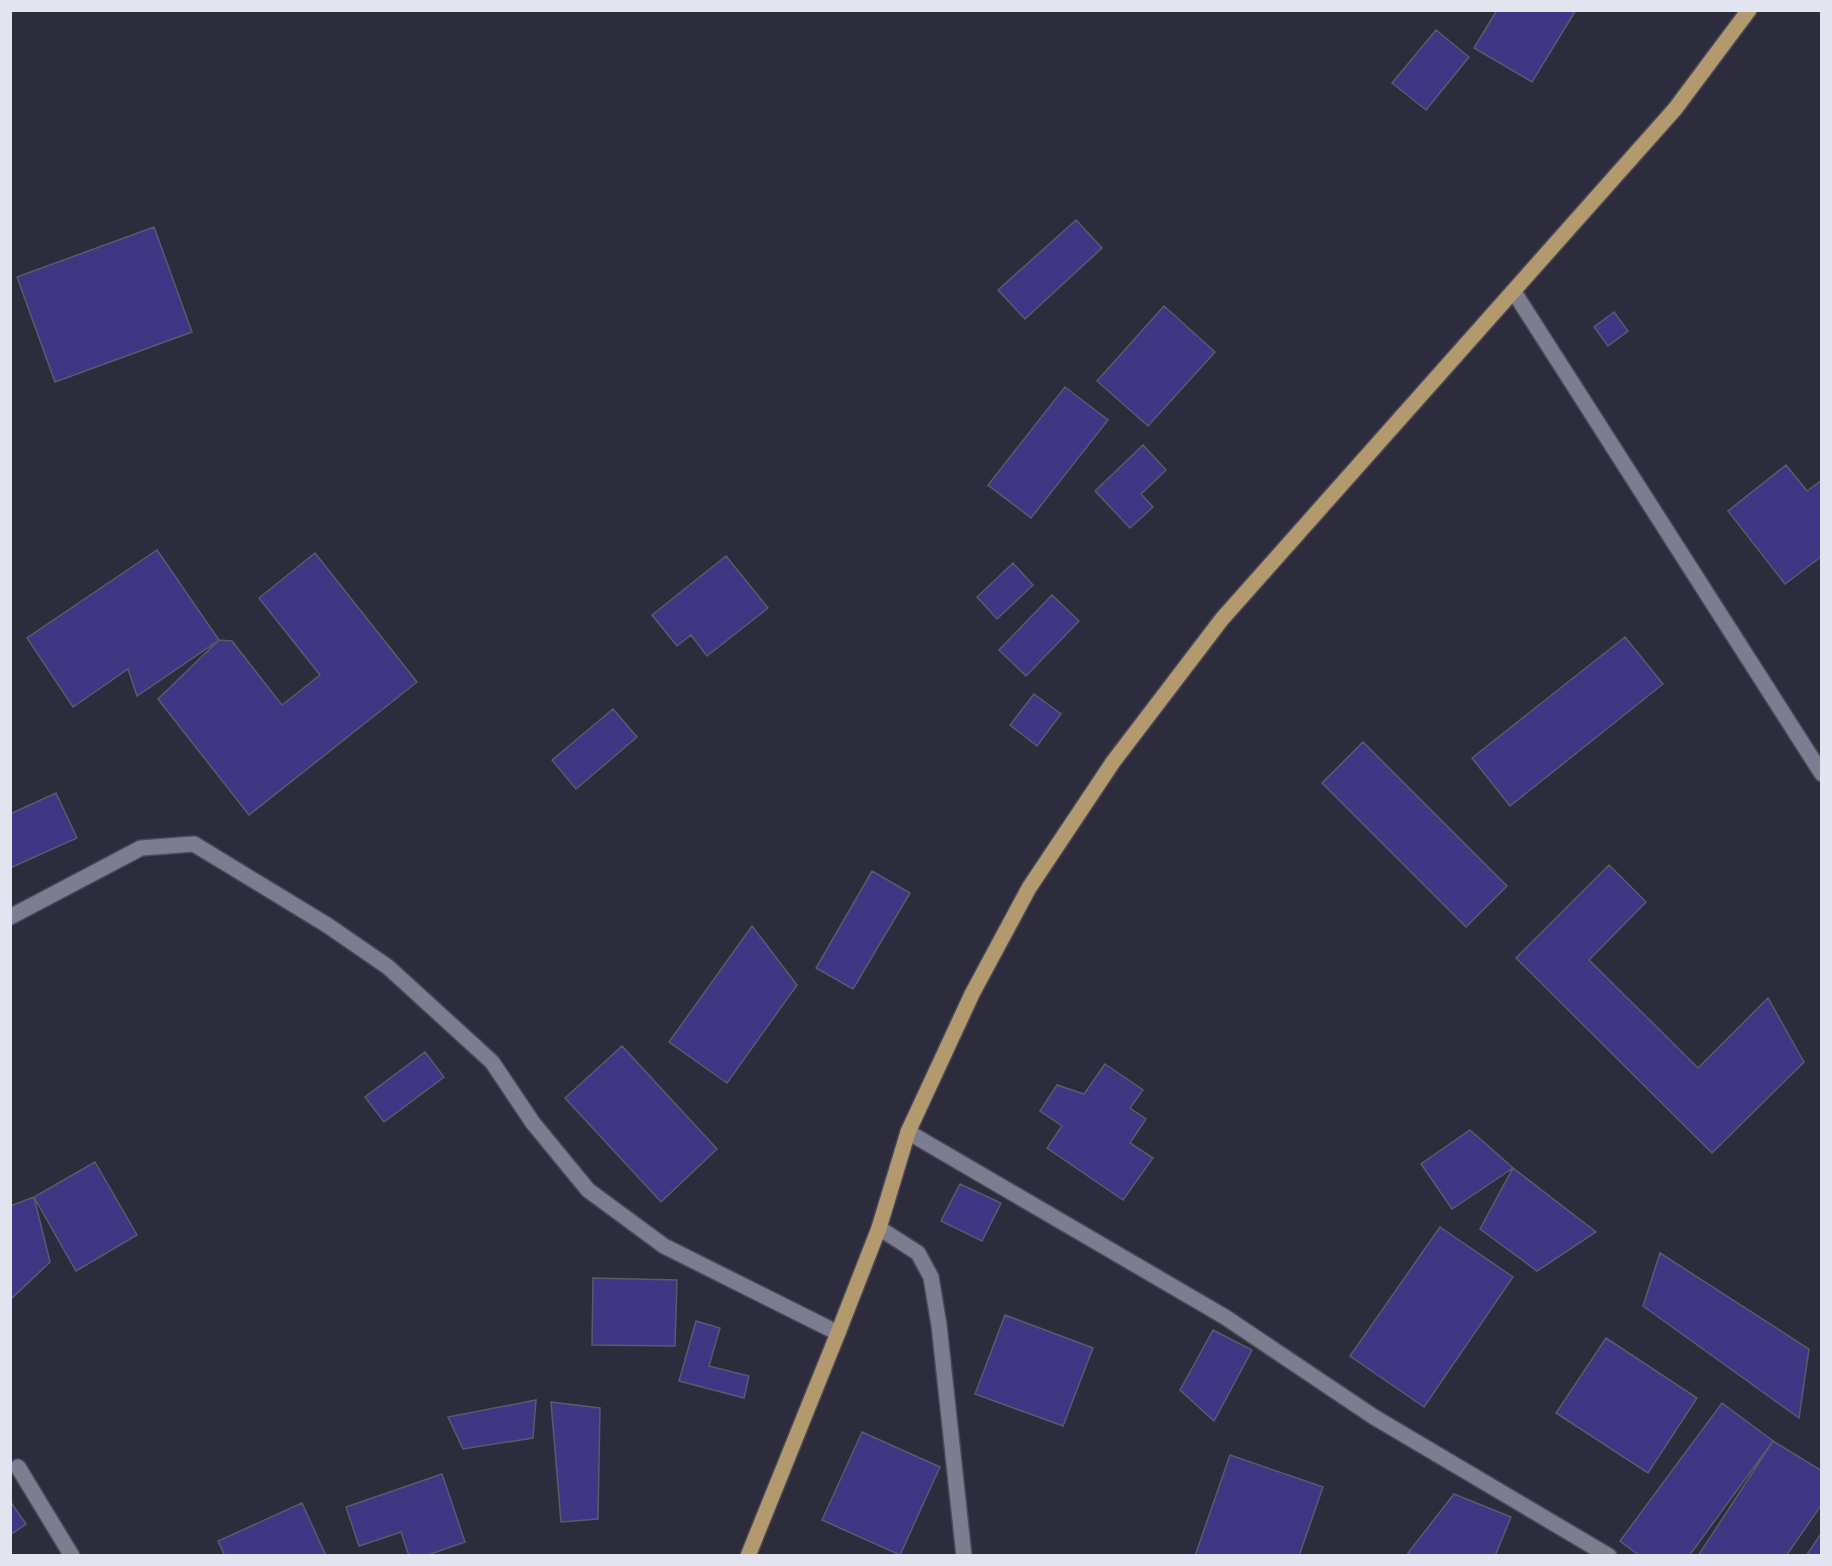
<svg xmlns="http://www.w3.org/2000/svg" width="1832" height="1566" viewBox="0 0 1832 1566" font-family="'Titillium Web',sans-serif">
  <rect width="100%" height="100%" fill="#2c2c3d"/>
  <!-- building -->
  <path fill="#403784" stroke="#5a5a6d" stroke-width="1.5" d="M1497,10H1576L1532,82L1474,48Z
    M1436,30L1469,57L1426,110L1392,83Z
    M1076,220L1102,248L1025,319L998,290Z
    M154,227L192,332L55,382L17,277Z
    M1164,306L1215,352L1148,426L1097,381Z
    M1614,312L1628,331L1608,346L1594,327Z
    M1065,387L1108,420L1031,518L988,485Z
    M1143,445L1166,470L1141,494L1153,507L1130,528L1095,491Z
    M1786,465L1807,491L1822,480V556L1785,584L1728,511Z
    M157,550L219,640L137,696L128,669L73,707L27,638Z
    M315,553L417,682L249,815L158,699L219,640L232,641L282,705L320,675L259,598Z
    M726,556L768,608L707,656L691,635L677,646L652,615Z
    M1013,563L1033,585L997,619L977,597Z
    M1052,595L1079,621L1026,676L999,650Z
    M1625,637L1663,684L1510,806L1472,758Z
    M1034,694L1061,714L1037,746L1010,725Z
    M613,709L637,737L576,789L552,760Z
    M1363,742L1507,886L1466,927L1322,783Z
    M56,793L77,838L10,868V814Z
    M1609,865L1646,902L1589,960L1698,1068L1768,998L1804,1062L1712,1153L1516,958Z
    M872,871L910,893L853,989L816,968Z
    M752,926L797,985L727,1083L669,1042Z
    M622,1046L717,1149L661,1202L565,1098Z
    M425,1052L444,1077L384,1122L365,1097Z
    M1105,1064L1143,1090L1130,1108L1146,1119L1130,1143L1153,1158L1123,1200L1047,1148L1062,1126L1040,1111L1057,1085L1084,1094Z
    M1470,1130L1513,1168L1452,1209L1421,1164Z
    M95,1162L137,1235L76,1271L34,1197Z
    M1513,1168L1596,1232L1537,1271L1480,1229Z
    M960,1184L1001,1203L982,1241L941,1221Z
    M34,1197L50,1262L10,1300V1206Z
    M1440,1227L1513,1277L1424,1407L1350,1356Z
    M1660,1253L1809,1349L1799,1418L1643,1306Z
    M593,1278L677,1280L675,1346L592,1345Z
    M1005,1315L1093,1348L1063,1426L975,1394Z
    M696,1321L720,1328L709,1366L749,1376L744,1398L679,1381Z
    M1213,1330L1252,1350L1214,1421L1180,1390Z
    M1606,1338L1697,1398L1648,1473L1556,1413Z
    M536,1400L533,1438L463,1449L448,1417Z
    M551,1402L600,1408L598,1519L561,1522Z
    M1722,1403L1773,1441L1689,1556H1640L1620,1541Z
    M862,1432L940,1467L900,1555L822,1520Z
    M1773,1441L1822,1471V1504L1786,1556H1698Z
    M1230,1455L1323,1487L1299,1556H1195Z
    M442,1474L465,1542L425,1556H409L401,1532L359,1546L346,1507Z
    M1454,1494L1511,1517L1495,1556H1412L1408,1553Z
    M10,1501L26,1524L10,1535Z
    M302,1503L326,1556H225L218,1541Z
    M1822,1532V1556H1806Z"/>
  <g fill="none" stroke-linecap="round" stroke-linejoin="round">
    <defs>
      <path id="street" d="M1514,292L1822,774
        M10,917L141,848L194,844L327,925L388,967L492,1062L533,1123L588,1190L664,1246L838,1333
        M908,1132L1225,1317L1374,1417L1609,1556
        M879,1228L918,1253L931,1277L939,1325L964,1556
        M18,1467L72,1556"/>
      <path id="primary" d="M748,1556L838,1333L879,1228L908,1132L972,994L1029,888L1113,762L1222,619L1675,109L1749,10"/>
    </defs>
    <!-- street casing -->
    <use href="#street" stroke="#4b4a59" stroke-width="18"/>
    <!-- primary casing -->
    <use href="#primary" stroke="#4b4a59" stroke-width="18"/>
    <!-- street -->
    <use href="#street" stroke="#7d7d92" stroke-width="15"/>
    <!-- primary -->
    <use href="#primary" stroke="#b3996e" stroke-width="15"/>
  </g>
  <!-- border -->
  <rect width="1832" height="1566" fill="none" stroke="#e4e4f0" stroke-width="24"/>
</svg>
